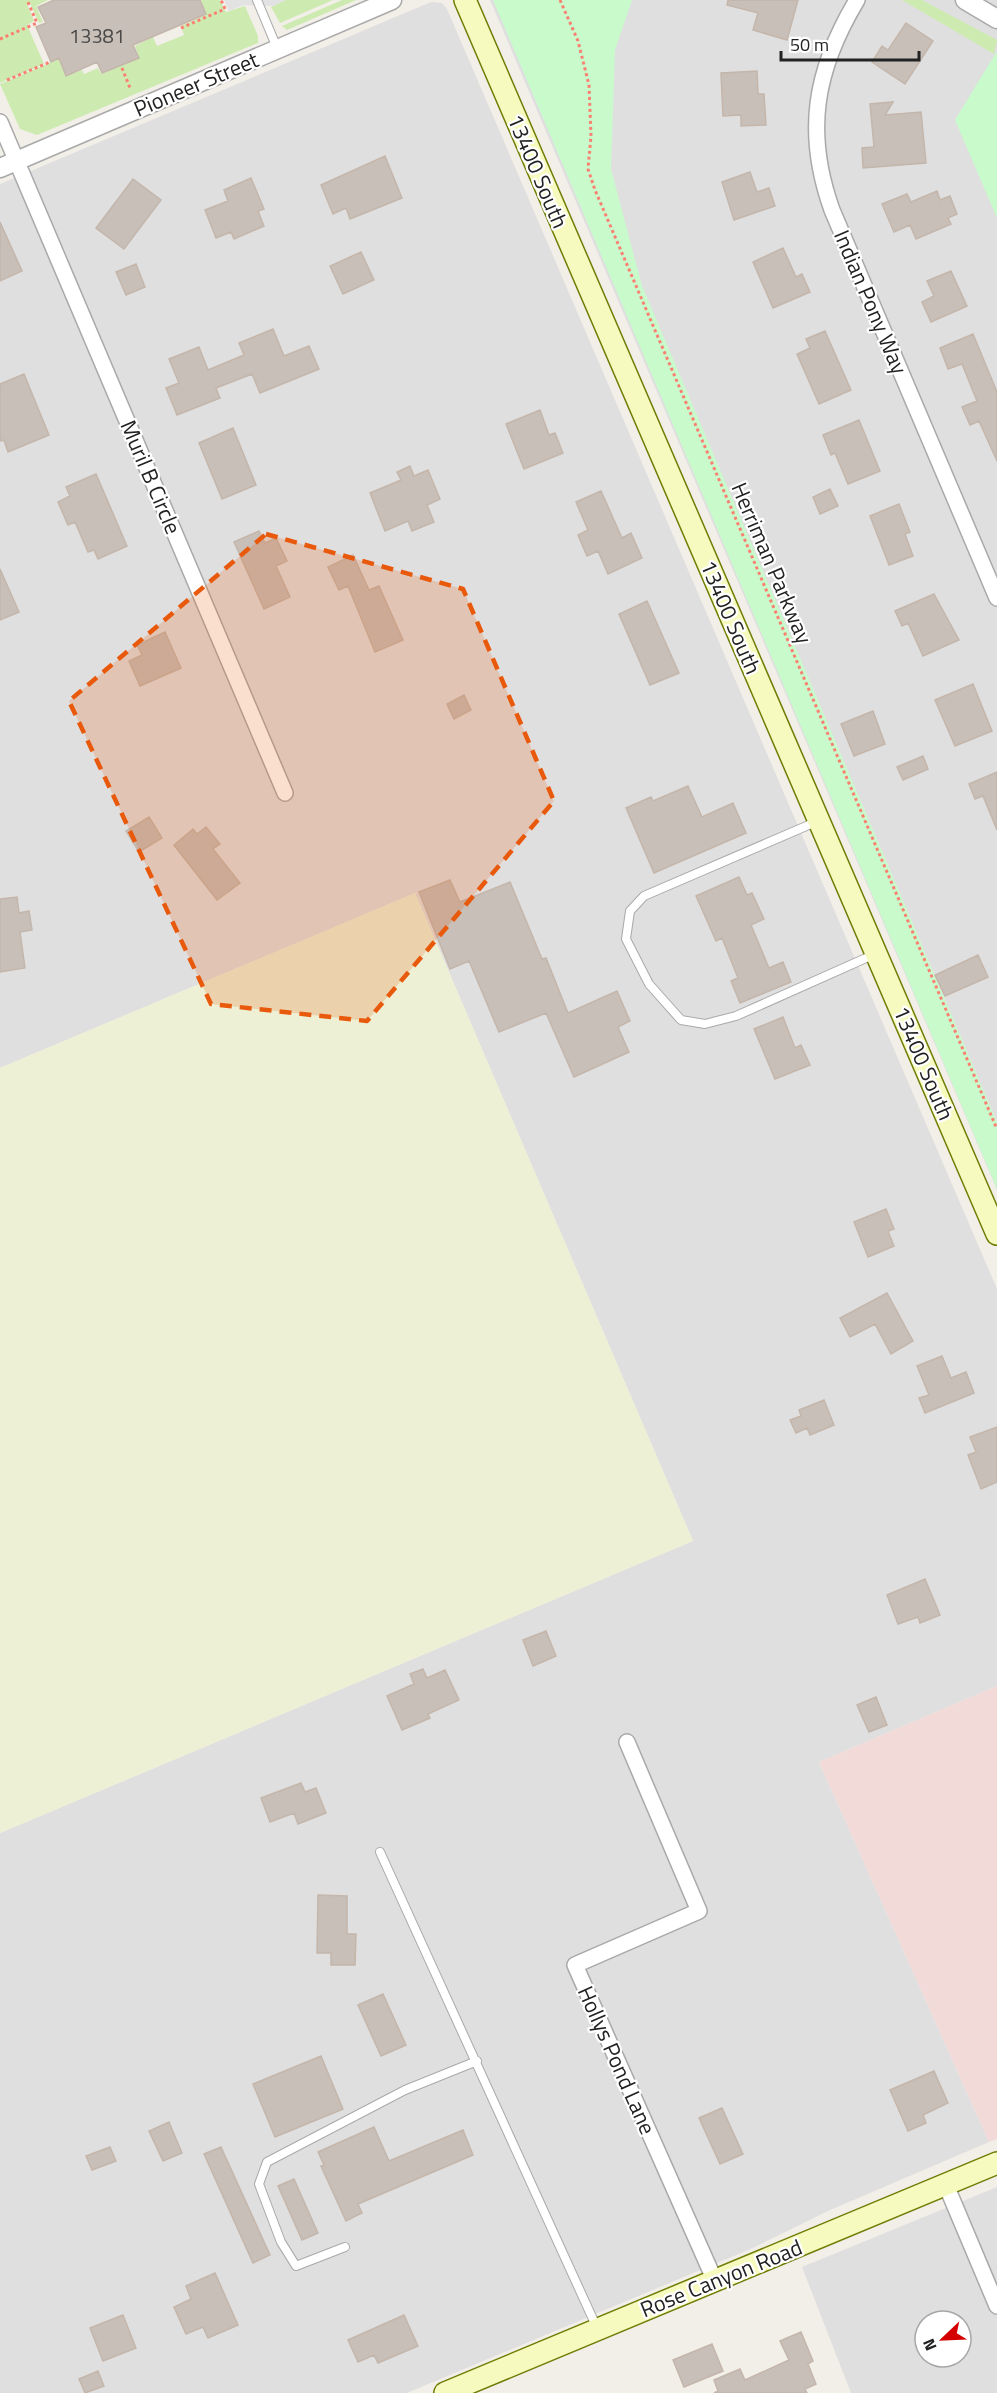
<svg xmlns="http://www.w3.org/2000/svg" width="997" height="2393" viewBox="0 0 997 2393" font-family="'Titillium Web',sans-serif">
  <rect width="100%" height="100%" fill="#f2efe9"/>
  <!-- residential -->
  <path fill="#e0dfdf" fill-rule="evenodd" d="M490,0H997V1190Z
    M431,2L442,3L447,9L997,1289V1686L819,1762L989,2142L828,2211L753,2248L407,2393H0V1833L693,1541L415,893L0,1068V184Z
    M997,2187V2393H851L802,2267ZM925,2321H961V2357H925Z"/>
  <!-- commercial -->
  <path fill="#f2dad9" d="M997,1686V2139L989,2142L819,1762Z"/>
  <!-- farmland -->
  <path fill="#eef0d5" d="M415,893L693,1541L0,1833V1068Z"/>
  <!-- grass -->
  <path fill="#cdebb0" d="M0,0H48L36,6L43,22L39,23L30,3L27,4L34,21L27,25L44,64L0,83Z
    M201,0H220L226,12L245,6L258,36V43L37,135L20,129L0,84L59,59L66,76L82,70L84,74L98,68L101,74L139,58L135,46L153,37L157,46L184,35L181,26L206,15Z
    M285,0H333L280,23L271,7Z
    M342,0H356L287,30L282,26Z
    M902,0H922L997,40L994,54Z"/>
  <!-- park -->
  <path fill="#c8facc" d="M493,0H632L615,50L611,169L642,286L997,1122V1189Z
    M997,51V218L955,120Z"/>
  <!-- parking -->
  <path fill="#e2e2e2" d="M224,0H286L273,6L243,5L229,11Z"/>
  <!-- building -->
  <path fill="#c7bfb8" stroke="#c4b6ab" stroke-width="1.5" d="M54,0H200L206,14L133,45L139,58L102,73L97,62L66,76L59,58L51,62L36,27L46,23L38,7Z
    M728,0H798L787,40L753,30L758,13L727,5Z
    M906,23L933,41L905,84L872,62L882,46L888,50Z
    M757,71L758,94H764L766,125L741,126V115L723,116L721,73Z
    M893,102L885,115L921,112L926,163L863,168L862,148L874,147L870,104Z
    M385,156L402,198L350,219L346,208L333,214L321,185Z
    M750,172L757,192L769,188L775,206L734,220L722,182Z
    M251,178L264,209L258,211L264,226L234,239L231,232L216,238L205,210L228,201L224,190Z
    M133,179L161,200L124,249L96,228Z
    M937,191L940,200L950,196L957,214L948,218L951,224L916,239L910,225L894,232L882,204L907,194L911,202Z
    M0,222L22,271L0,281Z
    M783,248L796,277L802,274L810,292L773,308L753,262Z
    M361,252L374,280L343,294L330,266Z
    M136,264L145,287L126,295L116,272Z
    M951,271L967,306L931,322L922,302L934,296L927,281Z
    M273,329L284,356L309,346L319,369L260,393L252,374L216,388L220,398L177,415L166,388L179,383L169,359L199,347L208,370L244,355L239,343Z
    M825,331L851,390L819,404L797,354L810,348L806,339Z
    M973,334L997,392V461L979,421L970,425L962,407L977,401L962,364L948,369L940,348Z
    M24,374L49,435L8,452L4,440L0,441V384Z
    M540,410L549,435L555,433L563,453L524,469L506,424Z
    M859,420L880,471L848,484L835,453L831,455L823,435Z
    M233,428L256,485L222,499L199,443Z
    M410,466L414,476L428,470L440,499L427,505L434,522L412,531L408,521L385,531L370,493L401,480L397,472Z
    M96,474L127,546L98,559L94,550L88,552L75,522L68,525L58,502L70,496L66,487Z
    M830,489L838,506L820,514L813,497Z
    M601,491L622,538L631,533L642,558L608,574L598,551L587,556L578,535L588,530L576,502Z
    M899,504L910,532L905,534L913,556L889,565L870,516Z
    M259,531L265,543L276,538L287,561L276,566L290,597L264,609L234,542Z
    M353,555L369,590L379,586L403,640L375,652L348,586L339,590L328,567Z
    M0,569L19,612L0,620Z
    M934,594L959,640L923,656L908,623L902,626L895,611Z
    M647,601L679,673L650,685L619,614Z
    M165,632L181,668L140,686L129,661L142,655L137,645Z
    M973,684L992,731L955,746L935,700Z
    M464,695L471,710L454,719L447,704Z
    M873,711L885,744L854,756L841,724Z
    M923,756L928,769L903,780L897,767Z
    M997,772V830L983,796L975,799L969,784Z
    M688,786L702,817L733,803L746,833L654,873L626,808L651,797L653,801Z
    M149,817L162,838L139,852L126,831Z
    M206,827L220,844L213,849L240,883L217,900L174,845L193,829L197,834Z
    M739,877L747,895L752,893L764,919L751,925L769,968L783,962L791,982L740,1003L731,981L738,978L722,938L716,941L696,896Z
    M450,880L460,902L510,882L542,959L546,958L568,1013L617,991L630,1021L618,1027L629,1052L574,1077L546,1013L499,1032L469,961L450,969L419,892Z
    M17,897L19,913L29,911L32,930L20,932L25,968L0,972V899Z
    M978,955L988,977L945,996L935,975Z
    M783,1017L795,1048L801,1045L810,1065L775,1079L754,1029Z
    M886,1209L894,1229L888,1231L894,1246L868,1257L854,1222Z
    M887,1293L913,1341L891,1354L875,1324L850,1337L840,1318Z
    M942,1356L951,1378L966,1372L974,1393L925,1413L919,1398L929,1395L917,1366Z
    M824,1400L834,1425L810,1435L807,1428L796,1433L790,1420L801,1416L799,1410Z
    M997,1427V1482L981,1489L968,1455L976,1452L970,1437Z
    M925,1579L940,1615L920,1623L918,1617L898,1624L887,1595Z
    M546,1631L556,1656L533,1666L523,1640Z
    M423,1669L427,1678L445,1670L459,1700L428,1714L430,1718L402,1730L387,1696L414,1684L410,1674Z
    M876,1697L887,1725L869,1732L857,1705Z
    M301,1783L305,1792L316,1788L326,1813L298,1824L294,1813L270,1822L261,1798Z
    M318,1895L347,1896V1934H356L355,1965H331V1953H317Z
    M383,1994L406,2045L381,2056L358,2005Z
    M321,2056L343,2109L275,2137L253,2084Z
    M934,2071L948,2103L923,2115L926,2123L908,2131L890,2090Z
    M722,2108L743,2154L720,2164L699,2118Z
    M169,2122L182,2153L163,2161L149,2131Z
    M374,2127L389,2161L463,2130L473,2155L358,2204L362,2213L346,2221L321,2166L324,2165L318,2152Z
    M110,2147L116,2161L92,2170L86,2156Z
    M221,2147L270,2255L253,2263L204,2154Z
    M294,2179L318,2233L302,2240L278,2186Z
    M215,2273L238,2325L208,2338L203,2327L186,2334L174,2307L191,2299L186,2286Z
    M123,2315L136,2348L103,2361L90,2328Z
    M404,2315L418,2346L378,2363L374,2355L358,2362L348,2340Z
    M801,2332L813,2361L808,2364L816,2384L805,2389L807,2393H714L718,2391L714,2380L740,2369L745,2380L789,2360L780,2341Z
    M712,2344L723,2371L684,2387L673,2360Z
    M98,2371L104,2386L85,2393L79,2379Z"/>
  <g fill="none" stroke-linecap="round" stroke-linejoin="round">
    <defs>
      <path id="service" d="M257,0L277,48
        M818,821L644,896L630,911L626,939L649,984L681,1020L705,1024L736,1016L875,954
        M380,1852L597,2328
        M345,2247L296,2266L281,2242L259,2184L267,2162L405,2090L477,2061"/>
      <path id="minor" d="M857,0C815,70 804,132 832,210L997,598
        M0,122L285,793
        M627,1742L699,1911L575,1965L715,2281
        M946,2185L997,2306"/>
      <path id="tertiary" d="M965,0L997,19
        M0,168L392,0"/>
      <path id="secondary" d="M465,0L997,1234
        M445,2393L997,2163"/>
    </defs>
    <!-- service casing -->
    <use href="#service" stroke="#a9a9a9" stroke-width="10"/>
    <!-- minor casing -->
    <use href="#minor" stroke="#a9a9a9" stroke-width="18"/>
    <!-- tertiary casing -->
    <use href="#tertiary" stroke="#a9a9a9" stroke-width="21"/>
    <!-- secondary casing -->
    <use href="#secondary" stroke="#707d05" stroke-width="24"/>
    <!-- path -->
    <path stroke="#fa8072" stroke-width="3" stroke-dasharray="3 3" stroke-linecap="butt" d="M560,0L578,41L589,85L591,136L588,169L595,190L997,1129
      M181,28L225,9L221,0
      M0,39L37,23L27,0
      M122,68L130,88
      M7,80L50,62"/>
    <!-- service -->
    <use href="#service" stroke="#fff" stroke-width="8"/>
    <!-- minor -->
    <use href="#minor" stroke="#fff" stroke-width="15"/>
    <!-- tertiary -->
    <use href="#tertiary" stroke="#fff" stroke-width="18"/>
    <!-- secondary -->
    <use href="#secondary" stroke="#f7fabf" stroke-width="21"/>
  </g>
  <!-- marked area -->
  <path fill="#e8590c" fill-opacity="0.2" stroke="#e8590c" stroke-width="4.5" stroke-dasharray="12 8" stroke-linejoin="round" d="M266,534L463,589L554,801L367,1021L211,1004L69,701Z"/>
  <g text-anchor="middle" stroke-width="4.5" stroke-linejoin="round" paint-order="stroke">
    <!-- number labels -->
    <g font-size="20" fill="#4b4948">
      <text x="97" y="43">13381</text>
    </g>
    <!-- street labels -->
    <g font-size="22" fill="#222" stroke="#fff">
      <text transform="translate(196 84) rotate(-23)" y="8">Pioneer Street</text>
      <text transform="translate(538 171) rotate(67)" y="8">13400 South</text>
      <text transform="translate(871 302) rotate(67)" y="8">Indian Pony Way</text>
      <text transform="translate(151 477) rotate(67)" y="8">Muril B Circle</text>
      <text transform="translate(772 563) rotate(67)" y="8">Herriman Parkway</text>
      <text transform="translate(731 617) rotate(67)" y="8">13400 South</text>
      <text transform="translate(924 1063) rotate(67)" y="8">13400 South</text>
      <text transform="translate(617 2060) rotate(66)" y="8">Hollys Pond Lane</text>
      <text transform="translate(721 2278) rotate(-22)" y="8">Rose Canyon Road</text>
    </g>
  </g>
  <!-- north arrow -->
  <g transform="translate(943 2339) rotate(247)"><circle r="28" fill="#ffffff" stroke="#a7a7a7" stroke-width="1.5"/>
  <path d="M0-4.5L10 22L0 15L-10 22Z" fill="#d40000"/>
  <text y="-9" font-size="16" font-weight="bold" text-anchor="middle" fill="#222222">N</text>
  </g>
  <!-- scale -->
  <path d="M781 51v9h138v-9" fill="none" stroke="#222222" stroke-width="3"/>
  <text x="790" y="51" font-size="18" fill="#222222" stroke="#ffffff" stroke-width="4.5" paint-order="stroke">50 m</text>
</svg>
